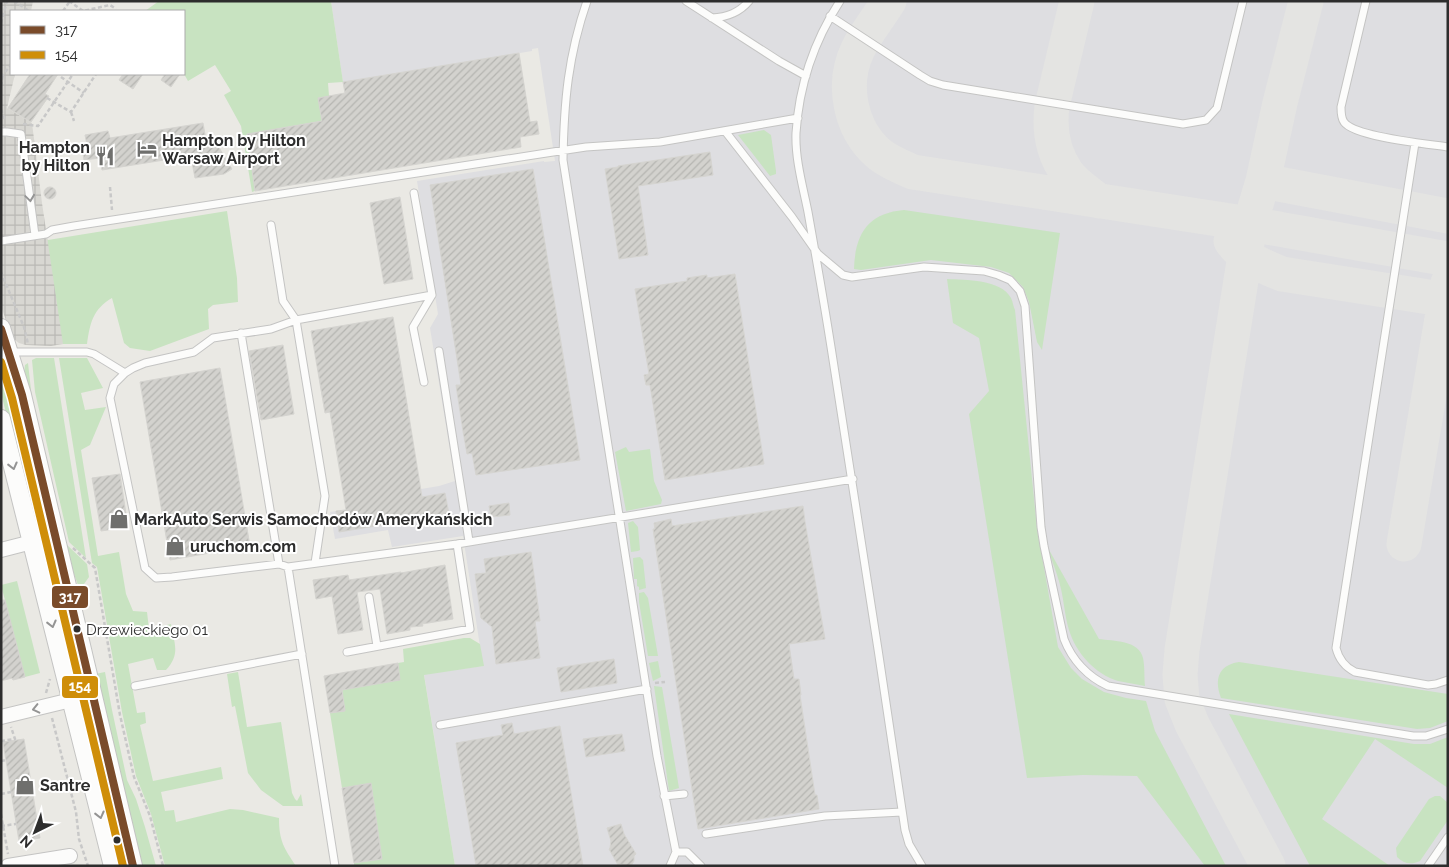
<svg xmlns="http://www.w3.org/2000/svg" width="1449" height="867" viewBox="0 0 1449 867" font-family="Raleway,sans-serif">
  <defs>
    <pattern id="plaza-grid" width="8" height="8" patternUnits="userSpaceOnUse" patternTransform="scale(1.25)"><rect width="8" height="8" fill="#d8d7d2"/><path d="M0 4h8M4 0v8" fill="none" stroke="#bab9b5"/></pattern>
    <pattern id="building-hatch" width="6" height="6" patternUnits="userSpaceOnUse" patternTransform="scale(1.25)"><rect width="6" height="6" fill="#d3d2ce"/><path d="M-1 1l2-2M0 6l6-6M5 7l2-2" fill="none" stroke="#b5b5b1"/></pattern>
  </defs>
  <rect width="100%" height="100%" fill="#eae9e4"/>
  <!-- airport -->
  <path fill="#dedee1" d="M331,1H1448V866H455L424,674L483,666L463,536L392,547L388,530L335,539L330,512L422,497L421,489L439,486L455,481L430,328L438,314L417,181L544,161V162L555,161L538,48L532,49V51L343,82Z"/>
  <!-- grass -->
  <path fill="#c8e3c1" d="M159,1H331L343,82L328,83L329,96L318,98L322,121L247,134L255,191L252,192L241,126L224,95L231,91L215,65L188,81L184,74V11H145Z
    M764,130L771,135L776,171V174L770,176L738,135Z
    M904,210L1060,233L1042,350L1037,342L1029,302L1023,287L1009,273L991,267L931,260L861,270L854,269C855,234 868,213 904,210Z
    M227,211L237,278L238,302L213,305L208,309L209,329L150,351L130,348L124,343L112,298C93,309 90,323 87,344H57L47,239L48,240Z
    M947,279C965,280 1001,279 1011,298C1013,302 1013,306 1015,310L1037,528L1058,647L1071,668L1082,679L1104,692L1126,698L1146,701L1155,731L1226,866H1205L1137,776L1083,775L1027,778L969,414L989,391L979,338L953,323Z
    M1,352L6,368L79,665L69,667L1,393Z
    M36,358H54L86,558L69,542L35,392L32,360Z
    M59,358H87L103,388L81,393L85,410L106,407L90,445L81,450L98,556L119,552L126,594L133,611L147,612L149,629L171,624C174,643 181,654 166,670H157L153,658L128,664L137,713L145,712L146,723L140,725L153,781L221,767L223,779L161,792L165,811L174,810L176,822L230,809L243,810L279,818C279,841 284,848 296,866H165L151,814L136,776L122,712L97,567L92,563Z
    M28,363L32,399L66,544L87,564L89,577L84,584L78,585L72,569L24,373L25,365Z
    M626,447L629,452L650,449L654,481L662,500L661,504L626,511L615,452Z
    M633,521L638,527L640,550L638,551L631,552L628,523Z
    M1048,548L1099,639C1113,641 1139,640 1143,658C1145,667 1144,677 1145,686C1136,684 1127,683 1118,681C1095,674 1076,653 1069,630C1065,617 1064,602 1061,589C1058,575 1052,562 1048,548Z
    M640,557L643,560L646,588L639,590V587L637,586V579H634L633,558Z
    M17,581L40,673L25,677L1,585Z
    M644,592L648,598L658,656H648L639,602V593Z
    M464,638H470L480,644L484,666L424,675L455,866H354V863L382,859L371,784L342,788L330,713L345,711L342,690L398,663L404,662L403,649Z
    M658,661L661,677L653,681L649,663Z
    M1239,662L1448,694V721L1430,728L1417,729L1221,698C1214,680 1218,665 1239,662Z
    M105,672L112,710L127,780L136,799L145,827L156,866H140L95,674Z
    M238,672L247,727L281,722L292,793L295,799L297,801L301,794L303,806H283L261,790L248,773L235,706L232,707L227,674Z
    M654,686L662,687L679,788L669,791Z
    M81,706L88,711L126,866H119Z
    M1229,714L1414,744H1430L1448,737V788L1375,739L1322,819L1390,866H1310Z
    M1435,796H1440L1448,803V820L1420,861C1411,865 1404,864 1397,857L1396,848L1429,799Z"/>
  <!-- plaza -->
  <path fill="url(#plaza-grid)" d="M1,1H33L31,11H11V74H15L7,108L32,123L42,203L63,344L51,346L26,345L19,343L15,340L11,335L1,306Z"/>
  <g fill="none" stroke-linecap="round" stroke-linejoin="round">
    <!-- taxiway -->
    <path stroke="#e4e4e2" stroke-width="35" d="M889,1C879,17 866,33 858,49C841,84 850,129 879,154C889,162 901,167 913,172L1250,224L1448,259
      M1077,1L1052,106C1049,129 1053,153 1067,173C1075,184 1088,192 1099,201
      M1263,181L1448,216
      M1231,241C1243,258 1262,266 1282,274L1448,300
      M1404,544L1448,283
      M1268,866L1192,724L1182,699L1180,675L1182,650L1250,224L1263,181L1280,103L1306,1"/>
  </g>
  <!-- building -->
  <path fill="url(#building-hatch)" stroke="#d5d4d0" d="M519,53L530,122L537,121L539,134L520,137L521,147L255,191L247,134L322,121L318,98L345,93L343,82Z
    M30,74H58L45,94L49,96L31,122L8,108Z
    M123,74H143L133,89L119,80Z
    M165,74H180L171,87L161,80Z
    M203,123L206,140L212,136L232,169L224,174L195,178L191,157L189,156L102,170L100,158L84,160L82,146L87,145L85,135L108,131L110,138Z
    M710,152L713,175L638,186L648,255L619,259L605,169L618,167V166Z
    M533,169L580,460L476,475L472,453L467,454L463,431L456,385H461L430,185Z
    M44 193a6 6 0 1 1 12 0a6 6 0 1 1-12 0Z
    M400,197L413,279L384,284L370,203Z
    M735,274L764,464L665,480L650,385H646L644,375L649,374L635,289L687,281V278L707,275V278Z
    M393,317L422,497L445,493L449,514L339,532L336,511L346,510L330,412L325,413L311,331Z
    M283,345L294,414L261,420L249,351Z
    M220,368L250,546L170,560L140,382Z
    M120,474L128,527L101,531L92,478Z
    M509,503L510,515L491,517L489,506Z
    M803,506L805,522L825,639L789,644L794,679H799L801,695H800L815,795H817L819,809L698,829L653,529H655L654,523L671,519L672,526Z
    M531,552L540,621H535L540,658L496,664L492,627L481,618L475,574L486,573L484,559Z
    M445,565L453,619L422,624L423,626L410,627V630L387,634L380,589L357,592L363,630L338,634L332,596L316,599L313,580L348,575L349,580L401,572V573Z
    M1,600H5L25,677L13,680L12,678L1,681Z
    M614,659L617,683L561,692L557,668Z
    M398,663L400,680L342,690L345,711L330,713L324,676Z
    M512,723L514,734L560,726L583,866H476L456,743L503,735L501,725Z
    M622,734L625,751L586,757L583,739Z
    M24,739L40,838L19,841L3,742Z
    M371,783L382,859L354,863L342,788Z
    M621,824L624,834L636,854L634,856V861L631,866H624L621,864L618,865L609,849L610,848L611,841L607,828Z"/>
  <g fill="none" stroke-linecap="round" stroke-linejoin="round">
    <defs>
      <path id="service" d="M587,1C568,56 564,102 563,160L657,756L676,852L670,866
        M686,1L779,61L806,76
        M840,1C814,41 799,86 796,133C795,159 803,187 808,212C816,257 824,302 831,347C857,507 881,669 905,830L909,844L922,866
        M1366,1L1341,107C1341,112 1341,118 1344,122C1354,137 1428,144 1448,147
        M830,16L920,75L930,81L943,85L1183,124L1206,120L1217,108L1243,1
        M712,18C727,17 739,13 749,1
        M725,131L792,217L818,254L843,275L852,277L924,267L984,271L998,275L1010,280L1020,291L1025,306L1041,527L1044,546L1064,639C1072,660 1088,677 1108,686L1413,736H1426L1448,729
        M1,132H7L21,134L35,235
        M1415,143L1336,648C1339,660 1345,667 1355,672L1428,685L1436,684L1448,680
        M414,193L432,295L413,327L424,382
        M271,225L283,301L296,320L325,496L315,563
        M1,241L46,234L52,230L74,226L553,152L586,147L660,142L798,118
        M432,295L296,320L271,329L213,338L194,352L145,363L133,368L125,373L114,384L110,398L145,568L156,578L172,577L279,564L288,567L457,544L853,479
        M241,333L279,564
        M439,351L469,541
        M10,352H87L94,354L125,373
        M288,567L335,866
        M369,597L377,646
        M347,652L470,629L457,544
        M135,686L302,654
        M440,725L647,689
        M664,796L684,794
        M706,834L825,816L902,812
        M676,852H687L701,866
        M1428,866L1448,837"/>
      <path id="minor" d="M1,550L32,542
        M1,717L71,700L87,703L96,709
        M8,866L70,856"/>
      <path id="tertiary" d="M1,328L22,395L133,866
        M1,419L113,866"/>
    </defs>
    <!-- service casing -->
    <use href="#service" stroke="#c4c4c3" stroke-width="9"/>
    <!-- minor casing -->
    <use href="#minor" stroke="#c4c4c3" stroke-width="16"/>
    <!-- tertiary casing -->
    <use href="#tertiary" stroke="#c4c4c3" stroke-width="20"/>
    <!-- path -->
    <path stroke="#c8c8c8" stroke-width="2.5" stroke-dasharray="4 2.5" stroke-linecap="butt" d="M14,1L29,11
      M69,1L83,11L110,5L116,9
      M63,11L70,1
      M1,23L7,1
      M1,77L11,65
      M61,77L84,93
      M1,86L3,75
      M47,98L71,112L96,74
      M1,109L5,121
      M71,112L74,121
      M23,124L38,126L73,74
      M110,187L112,210
      M1,272L24,327L28,344
      M73,548L95,568L120,715L134,777L150,816L163,866
      M655,683L665,682
      M46,693L50,679
      M52,718L76,812L79,839L88,866
      M1,741L15,739L11,727
      M1,761L6,760
      M1,794L11,792
      M1,814L8,854
      M1,826L16,824"/>
    <!-- service -->
    <use href="#service" stroke="#fcfcfb" stroke-width="7"/>
    <!-- minor -->
    <use href="#minor" stroke="#fcfcfb" stroke-width="14"/>
    <!-- tertiary -->
    <use href="#tertiary" stroke="#fcfcfb" stroke-width="18"/>
    <defs>
      <path id="bus-1" d="M1,329L22,395L133,866"/>
      <path id="bus-2" d="M1,362L12,398L123,866"/>
    </defs>
    <!-- bus-1 casing -->
    <use href="#bus-1" stroke="#fff" stroke-width="11"/>
    <!-- bus-2 casing -->
    <use href="#bus-2" stroke="#fff" stroke-width="11"/>
    <!-- bus-1 -->
    <use href="#bus-1" stroke="#7a4b2a" stroke-width="8"/>
    <!-- bus-2 -->
    <use href="#bus-2" stroke="#cf8e09" stroke-width="8"/>
  </g>
  <!-- one-way arrows -->
  <defs><path id="oneway-chevron" d="M-2-3.5L2.5 0L-2 3.5" fill="none" stroke-width="1.6" stroke-linecap="round" stroke-linejoin="round" transform="scale(1.25)"/></defs>
  <g stroke="#949494">
    <use href="#oneway-chevron" transform="translate(30 198) rotate(82)"/>
    <use href="#oneway-chevron" transform="translate(13 466) rotate(76)"/>
    <use href="#oneway-chevron" transform="translate(52 624) rotate(76)"/>
    <use href="#oneway-chevron" transform="translate(36 709) rotate(167)"/>
    <use href="#oneway-chevron" transform="translate(100 815) rotate(76)"/>
  </g>
  <!-- icons -->
  <defs>
    <symbol id="hotel-bare" viewBox="-9 -9 18 18"><path d="M-6-4.5h1.5V1H6V5H4.5V3h-9V5H-6ZM-4 0a1.8 1.8 0 1 1 3.6 0ZM.5 0V-2.5h3Q6-2.5 6 0Z" fill="#6f6f6d" stroke="#fff" stroke-width="2.5" paint-order="stroke"/></symbol>
    <symbol id="restaurant-bare" viewBox="-9 -9 18 18"><path d="M-5-6h1v4h1v-4h1v4h1v-4h1v5L-1.5 .5V6h-2V.5L-5-1ZM5-6V6H3V1.5H1.5Q1.5-4 5-6Z" fill="#6f6f6d" stroke="#fff" stroke-width="2.5" paint-order="stroke"/></symbol>
    <symbol id="shop-bare" viewBox="-9 -9 18 18"><path d="M-5-2.5h2.3a2.7 3.5 0 0 1 5.4 0H5L5.5 6h-11ZM-1.5-2.5h3a1.5 2.3 0 0 0-3 0Z" fill="#6f6f6d" stroke="#fff" stroke-width="2.5" paint-order="stroke"/></symbol>
  </defs>
  <g fill-rule="evenodd">
    <use href="#hotel-bare" x="133" y="135" width="28" height="28"/>
    <use href="#restaurant-bare" x="91" y="142" width="28" height="28"/>
    <use href="#shop-bare" x="105" y="505" width="28" height="28"/>
    <use href="#shop-bare" x="161" y="532" width="28" height="28"/>
    <use href="#shop-bare" x="11" y="771" width="28" height="28"/>
  </g>
  <!-- markers -->
  <g fill="#2d2d2d" stroke="#fff" stroke-width="2">
    <circle cx="77" cy="629" r="4.5"/>
    <circle cx="117" cy="840" r="4.5"/>
  </g>
  <g text-anchor="middle" stroke-width="4" stroke-linejoin="round" paint-order="stroke">
    <!-- bus labels -->
    <g font-size="15" fill="#2d2d2d" stroke="#fff" text-anchor="start">
      <text x="86" y="635">Drzewieckiego 01</text>
    </g>
    <!-- poi labels -->
    <g font-size="16" font-weight="bold" fill="#2d2d2d" stroke="#fff" text-anchor="start">
      <text x="162" y="146">Hampton by Hilton<tspan x="162" dy="18">Warsaw Airport</tspan></text>
      <text x="90" y="153" text-anchor="end">Hampton<tspan x="90" dy="18">by Hilton</tspan></text>
      <text x="134" y="525">MarkAuto Serwis Samochodów Amerykańskich</text>
      <text x="190" y="552">uruchom.com</text>
      <text x="40" y="791">Santre</text>
    </g>
  </g>
  <g stroke="#fff" stroke-width="2">
    <rect x="51" y="585" width="38" height="24" rx="5" fill="#7a4b2a"/>
    <rect x="61" y="675" width="38" height="24" rx="5" fill="#cf8e09"/>
  </g>
  <g font-size="14" text-anchor="middle" font-weight="bold" fill="#fff">
    <text x="70" y="602">317</text>
    <text x="80" y="691">154</text>
  </g>
  <!-- border -->
  <rect width="1449" height="867" fill="none" stroke="#2d2d2d" stroke-width="5"/>
  <!-- legend -->
  <rect x="10" y="10" width="175" height="65" fill="#ffffff" stroke="#ababab"/>
  <rect x="20" y="26" width="25" height="8" fill="#7a4b2a" stroke="#ababab"/>
  <text x="55" y="35" font-size="15" fill="#2d2d2d">317</text>
  <rect x="20" y="51" width="25" height="8" fill="#cf8e09" stroke="#ababab"/>
  <text x="55" y="60" font-size="15" fill="#2d2d2d">154</text>
  <!-- north arrow -->
  <g transform="translate(35 832) rotate(222)" stroke="#ffffff" stroke-width="4" paint-order="stroke">
  <path d="M0-4L9 19L0 12L-9 19Z" fill="#2d2d2d"/>
  <text y="-8" font-size="14" font-weight="bold" text-anchor="middle" fill="#2d2d2d">N</text>
  </g>
</svg>
